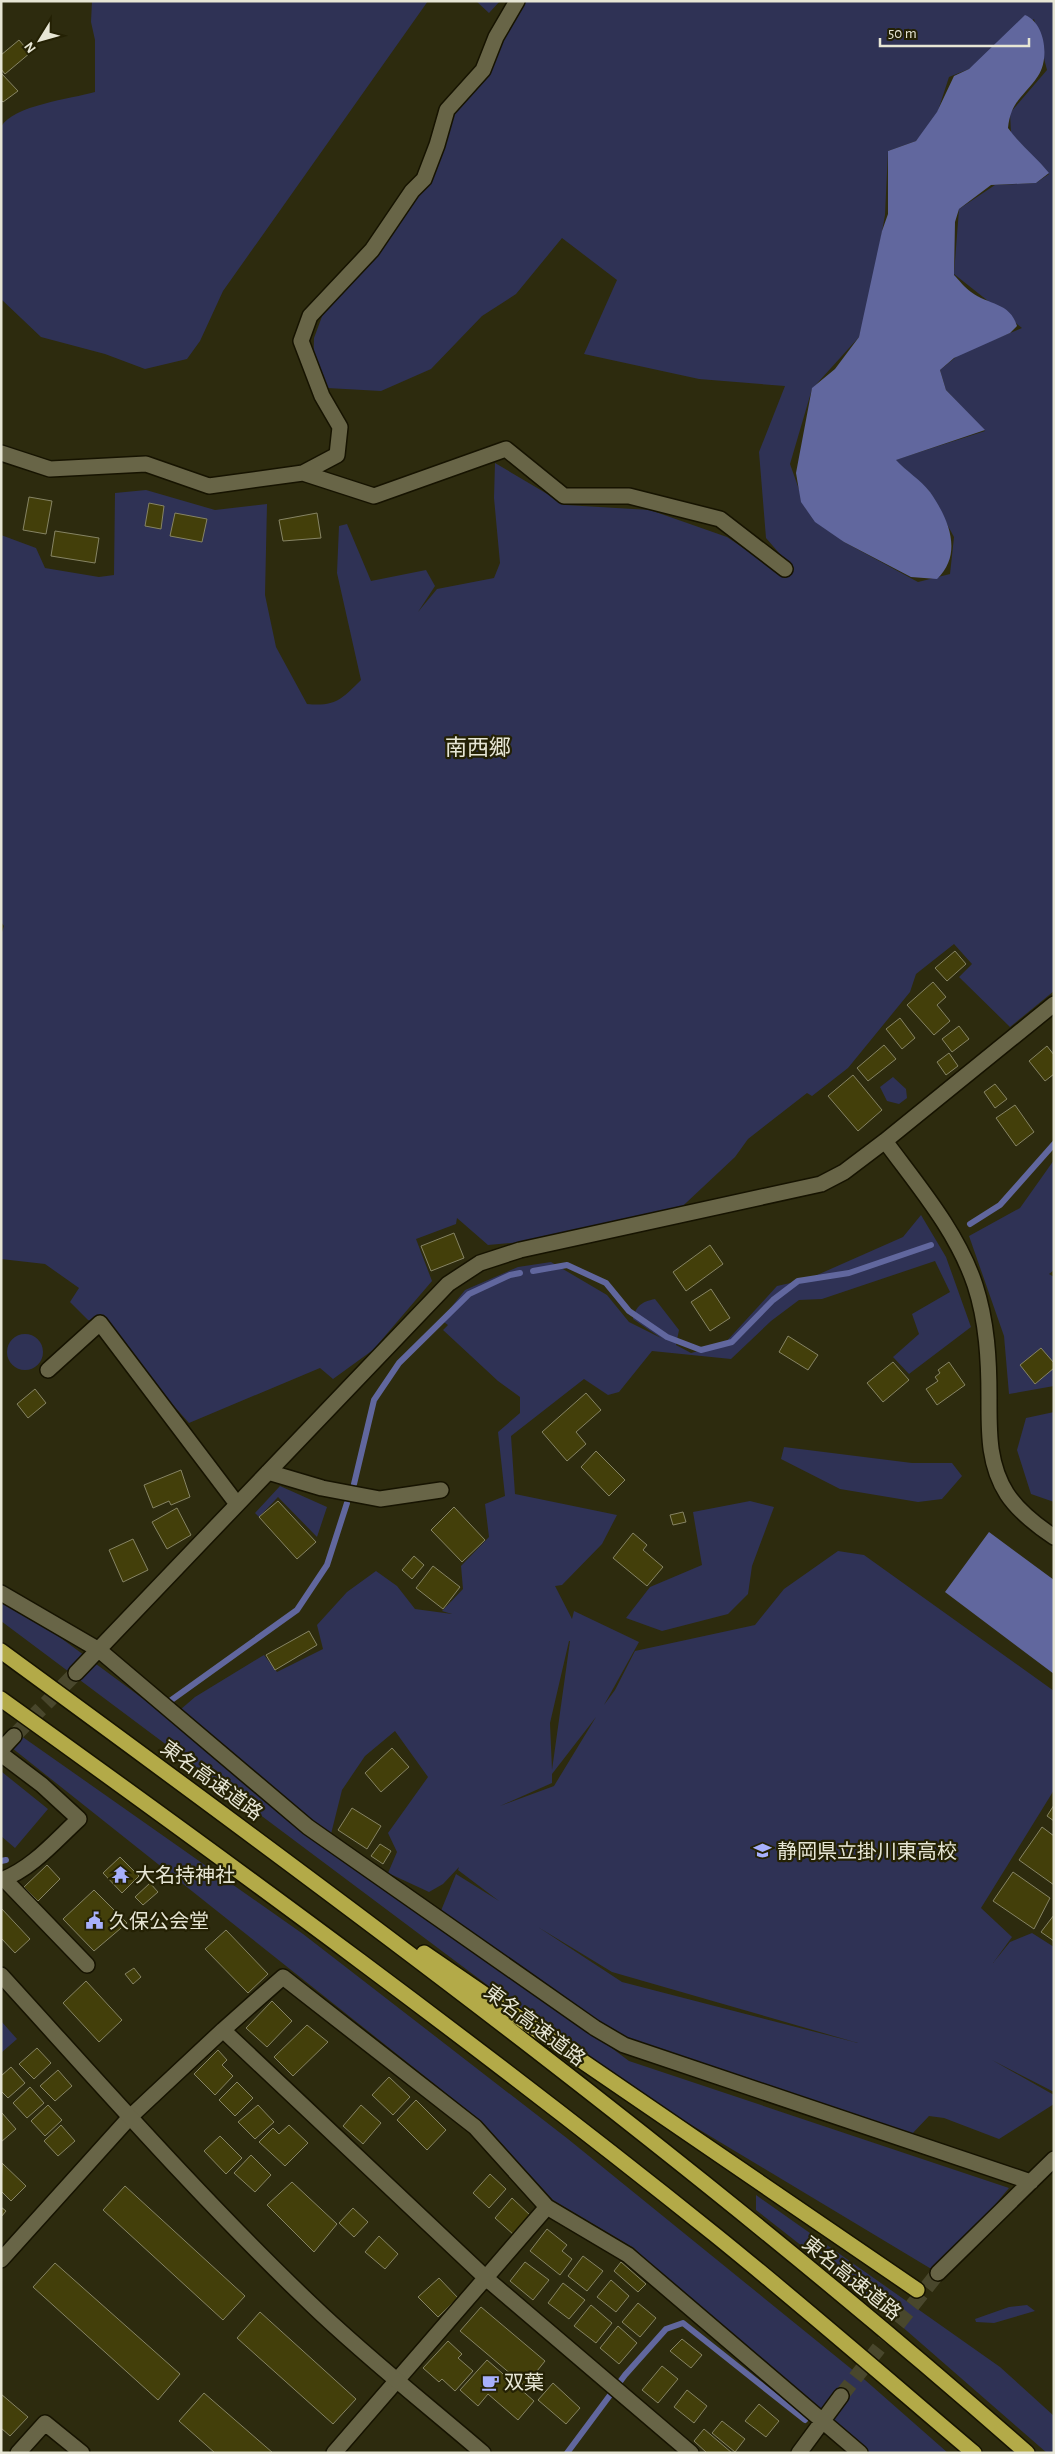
<svg xmlns="http://www.w3.org/2000/svg" width="1055" height="2454" viewBox="0 0 1055 2454" font-family="'Alegreya Sans','Noto Sans JP',sans-serif">
  <rect width="100%" height="100%" fill="#2d2b0e"/>
  <!-- green -->
  <path fill="#2f3255" fill-rule="evenodd" d="M92,1H428L223,291L200,341L187,359L145,369L105,354L41,337L1,299V127C13,105 71,99 95,92V40L91,22Z
    M476,1H500L489,13Z
    M521,1H1054V991L1010,1027L959,977L972,964L954,944L916,974L910,992L848,1068L812,1096L807,1093L748,1139L735,1157L671,1217L580,1237L488,1245L457,1218L456,1224L416,1239L432,1281L373,1350L333,1379L320,1368L189,1423L100,1323L88,1320L70,1302L79,1288L45,1264L1,1259V935L4,926L1,922V535L36,548L45,568L99,577L114,575L115,493L146,490L215,510L267,504L265,595L276,647L307,704C335,707 342,699 361,680L337,573L339,526L347,524L371,581L426,570L435,586L418,612L437,589L494,578L500,563L494,498L495,463L566,505L650,510L727,537L781,573L792,568L766,538L759,452L785,386L699,379L584,354L617,280L562,238L516,294L482,316L431,369L381,391L327,388L313,375L314,338L324,311L424,179L447,110ZM1034,19L1047,70L1010,113L1011,133L1049,174L1036,183L995,185L959,209L954,274L1022,328L961,353L940,370L946,390L985,431L895,460L929,491L954,537L950,574L918,582L844,542L806,509L790,464L812,389L859,337L872,288L885,215L888,151L916,141L936,117L949,77L969,69Z
    M893,1077L906,1089L907,1098L899,1104L887,1101L880,1087Z
    M1054,1160V1270L1049,1274L1054,1277V1386L1009,1394L1004,1336L969,1236L1020,1208Z
    M921,1215L946,1257L971,1327L909,1374L893,1357L919,1334L912,1314L950,1292L935,1261L822,1299L799,1300L771,1321L731,1359L652,1351L619,1392L608,1395L584,1379L511,1436L515,1494L617,1515L602,1544L562,1585L555,1586L572,1619L574,1611L639,1642L604,1705L615,1690L635,1651L755,1625L784,1589L838,1551L864,1555L1054,1691V1790L981,1908L1012,1937L993,1963L1010,1942L1032,1933L1054,1947V2092L992,2060L1054,2095V2104L999,2139L944,2118L929,2116L911,2135L624,2045L449,1926L629,2061L1009,2188L938,2273L605,2073L1,1621V1600L46,1627L326,1834L308,1816L180,1710L195,1697L264,1655L277,1672L323,1649L317,1625L347,1592L376,1571L397,1586L415,1609L452,1614L442,1611L463,1589L461,1566L489,1537L485,1504L505,1496L498,1432L520,1413V1397L498,1381L443,1330L448,1325L441,1320L465,1290L518,1267L551,1262L607,1295L629,1322L661,1338L633,1319C636,1306 641,1302 655,1299L679,1330L676,1345L691,1353L724,1344L777,1286L808,1279L903,1237ZM569,1641H570L552,1770L550,1723ZM596,1717L554,1786L500,1806L552,1783V1774ZM395,1731L428,1777L388,1833L397,1852L388,1873L429,1892L443,1884L459,1867L458,1870L499,1901L456,1874L438,1918L330,1838L342,1790L365,1756ZM538,1927L612,1972L858,2043L622,1982Z
    M7 1352a18 18 0 1 1 36 0a18 18 0 1 1-36 0Z
    M1054,1412V1502L1031,1494L1017,1450L1026,1418Z
    M784,1447L912,1463H952L962,1476L942,1499L918,1502L840,1489L781,1459Z
    M280,1486L327,1507L317,1537L278,1497L259,1517L255,1513Z
    M750,1501L774,1507L752,1566L748,1594L728,1614L662,1631L626,1618L650,1587L702,1565L693,1512Z
    M17,1733L303,1934L568,2139L865,2380L948,2453H870L805,2395L669,2283L634,2248L553,2200L481,2121L7,1744Z
    M2,1772L48,1809L15,1848L1,1836Z
    M1,2021L17,2039L1,2053Z
    M756,2195L1000,2367L1054,2416V2453H1047L876,2304L756,2210Z
    M1027,2305L1035,2311L994,2323L976,2322L975,2319L1009,2307Z"/>
  <!-- water -->
  <path fill="#61679e" d="M1025,15C1045,23 1050,58 1038,76C1024,97 1011,100 1008,128C1020,145 1036,157 1049,173L1036,183L991,185L959,209L955,222L954,275C959,280 965,288 971,292C988,305 1010,302 1017,326L1010,333L954,358L940,370L946,390L985,430L896,460C906,471 921,480 930,492C948,518 964,553 937,579L911,577L844,542L815,522L801,502L796,473L812,388L835,369L859,337L882,231L888,214V151L916,141L937,112L954,76L969,69Z
    M989,1532L1054,1580V1674L945,1592Z"/>
  <g fill="none" stroke-linecap="round" stroke-linejoin="round">
    <!-- stream -->
    <path stroke="#61679e" stroke-width="6" d="M970,1224L1000,1205L1054,1144
      M533,1271L567,1265L606,1283L629,1311L667,1337L701,1350L732,1342L773,1300L798,1281L849,1273L931,1245
      M354,1484L374,1400L399,1363L469,1294L510,1275L520,1273
      M170,1701L297,1610L327,1565L347,1503
      M1,1861L6,1860
      M567,2453L625,2375L666,2329L683,2323L805,2420"/>
  </g>
  <!-- building -->
  <path fill="#433f0a" stroke="#868464" d="M19,40L30,53L5,74L1,69V55Z
    M1,73L18,91L3,102L1,100Z
    M29,497L52,501L46,534L23,530Z
    M149,503L164,506L161,529L145,526Z
    M175,513L207,519L202,542L170,536Z
    M317,513L321,538L283,541L279,520Z
    M55,531L99,538L95,563L51,556Z
    M955,951L966,964L947,981L935,968Z
    M933,982L946,997L937,1005L950,1021L934,1035L907,1005Z
    M900,1018L915,1038L902,1049L886,1029Z
    M959,1026L969,1039L952,1052L942,1039Z
    M884,1045L896,1059L868,1081L857,1068Z
    M1047,1046L1054,1055V1074L1045,1081L1029,1061Z
    M949,1053L958,1066L946,1075L937,1062Z
    M853,1075L882,1110L858,1131L828,1096Z
    M995,1084L1007,1099L995,1108L984,1092Z
    M1015,1105L1034,1132L1016,1146L996,1118Z
    M454,1233L464,1258L431,1271L421,1246Z
    M710,1245L723,1264L686,1291L673,1272Z
    M711,1289L730,1318L710,1331L691,1302Z
    M788,1336L818,1355L808,1370L779,1352Z
    M1041,1348L1054,1363V1368L1035,1384L1020,1365Z
    M893,1362L909,1380L883,1402L867,1383Z
    M949,1362L965,1385L937,1405L926,1389L938,1381L935,1377L940,1373L938,1370Z
    M35,1389L46,1403L28,1418L17,1404Z
    M586,1393L601,1410L576,1432L586,1444L567,1461L542,1432Z
    M596,1451L625,1480L609,1496L581,1467Z
    M181,1470L190,1497L171,1505L169,1501L153,1508L144,1485Z
    M278,1501L316,1542L297,1559L259,1517Z
    M454,1507L485,1540L462,1562L431,1530Z
    M177,1508L191,1535L167,1549L152,1522Z
    M683,1512L686,1522L673,1525L670,1515Z
    M633,1533L647,1545L643,1550L663,1567L647,1586L613,1558Z
    M133,1539L148,1570L123,1582L109,1550Z
    M414,1556L424,1565L412,1579L402,1570Z
    M433,1566L460,1587L443,1609L416,1588Z
    M309,1631L317,1645L275,1670L266,1655Z
    M392,1748L409,1767L381,1792L365,1773Z
    M1054,1805V1821L1047,1816Z
    M352,1808L381,1826L367,1849L338,1830Z
    M1042,1827L1054,1836V1885L1019,1860Z
    M380,1844L391,1851L383,1864L371,1856Z
    M120,1857L139,1876L122,1893L103,1873Z
    M47,1865L60,1879L38,1901L24,1887Z
    M1013,1872L1050,1898L1034,1929L993,1901Z
    M150,1883L158,1892L143,1905L135,1897Z
    M94,1890L127,1923L94,1951L63,1919Z
    M1,1908L30,1939L15,1953L1,1938Z
    M1054,1915V1941L1041,1932Z
    M226,1930L268,1974L248,1993L205,1949Z
    M134,1968L141,1977L133,1984L125,1974Z
    M86,1981L122,2020L99,2042L63,2003Z
    M272,2001L292,2021L267,2047L246,2028Z
    M307,2025L328,2042L293,2076L274,2057Z
    M37,2048L51,2063L34,2079L19,2064Z
    M218,2050L227,2060L222,2065L233,2076L215,2095L194,2074Z
    M11,2067L25,2083L8,2098L1,2091V2076Z
    M58,2070L72,2086L55,2101L40,2086Z
    M389,2077L410,2097L393,2115L372,2095Z
    M237,2082L253,2098L235,2116L219,2100Z
    M30,2087L44,2103L27,2118L13,2103Z
    M416,2100L446,2130L427,2150L397,2120Z
    M48,2105L62,2120L45,2136L31,2121Z
    M258,2105L274,2122L255,2139L238,2122Z
    M361,2105L381,2123L363,2144L343,2126Z
    M2,2113L16,2129L1,2142V2114Z
    M61,2125L75,2141L58,2156L44,2141Z
    M289,2125L308,2143L285,2166L259,2142L273,2128L279,2134Z
    M220,2136L242,2158L226,2174L204,2151Z
    M251,2155L271,2175L255,2192L234,2173Z
    M2,2163L26,2186L11,2201L1,2191Z
    M490,2174L506,2189L489,2208L473,2193Z
    M292,2182L337,2224L314,2252L267,2205Z
    M125,2186L245,2296L223,2320L103,2210Z
    M512,2198L531,2216L514,2235L495,2218Z
    M1,2207L6,2211L1,2217Z
    M353,2208L368,2222L354,2237L339,2223Z
    M547,2229L567,2245L562,2251L572,2259L560,2275L530,2251Z
    M379,2236L398,2254L385,2269L365,2252Z
    M583,2256L603,2271L587,2291L568,2276Z
    M525,2262L549,2280L533,2300L510,2281Z
    M621,2262L646,2284L638,2292L614,2271Z
    M55,2263L180,2374L158,2400L33,2287Z
    M439,2278L458,2298L438,2317L418,2297Z
    M611,2280L629,2296L616,2312L597,2297Z
    M563,2283L585,2300L569,2319L548,2303Z
    M638,2303L656,2318L640,2337L622,2322Z
    M591,2305L612,2323L596,2343L574,2326Z
    M481,2307L545,2361L525,2386L460,2331Z
    M260,2312L356,2399L333,2424L237,2338Z
    M618,2326L637,2343L619,2364L600,2348Z
    M682,2339L702,2355L691,2368L670,2351Z
    M448,2341L462,2354L458,2358L473,2371L455,2391L442,2379L439,2382L423,2368Z
    M487,2360L534,2401L518,2420L488,2394L478,2406L460,2390Z
    M662,2366L678,2379L658,2403L642,2390Z
    M553,2383L580,2408L566,2424L538,2400Z
    M687,2390L707,2406L694,2423L674,2407Z
    M204,2393L273,2453H215L179,2421Z
    M1,2394L28,2417L10,2436L1,2428Z
    M759,2404L779,2421L766,2437L745,2421Z
    M722,2421L745,2439L735,2452L712,2433Z
    M704,2429L732,2453H707L694,2441Z"/>
  <g fill="none" stroke-linecap="round" stroke-linejoin="round">
    <!-- street-tunnel -->
    <path stroke="#49472c" stroke-width="15" stroke-dasharray="15 8" stroke-linecap="butt" d="M14,1736L76,1673
      M841,2396L938,2273"/>
    <defs>
      <path id="street" d="M1,453L50,469L146,464L209,486L303,473L374,496L506,449L564,496H629L720,519L785,569
        M303,473L337,455L340,427L322,396L301,341L310,316L372,250L412,191L424,179L437,145L447,110L483,70L496,37L517,1
        M885,1141C918,1186 957,1231 975,1285C987,1322 989,1360 989,1398C989,1432 988,1464 1007,1494C1019,1512 1036,1525 1054,1537
        M48,1370L100,1323L237,1504
        M268,1472L322,1488L380,1499L441,1490
        M1,1593L99,1650L308,1827L595,2028L624,2045L1031,2182
        M76,1673L448,1284L480,1263L520,1250L821,1184L844,1172L885,1141L1054,1004
        M1,1754L42,1785L79,1819C56,1840 32,1869 1,1880
        M4,1879L87,1965
        M223,2030L283,1977L475,2127L547,2207
        M1,2260L130,2117L223,2030L487,2279L691,2453
        M938,2273L1054,2159
        M18,2453L45,2423L82,2453
        M334,2453L547,2207L628,2255L860,2453
        M799,2453L841,2396"/>
      <path id="secondary" d="M1,1750L14,1736
        M1,1975C103,2087 203,2201 312,2305C366,2357 426,2404 483,2453"/>
      <path id="highway" d="M1,1651C351,1907 701,2166 1027,2453
        M1,1699C242,1872 482,2048 714,2234C802,2305 888,2380 974,2453
        M424,1953L917,2290"/>
    </defs>
    <!-- street casing -->
    <use href="#street" stroke="#161300" stroke-width="18"/>
    <!-- secondary casing -->
    <use href="#secondary" stroke="#161300" stroke-width="18"/>
    <!-- highway casing -->
    <use href="#highway" stroke="#161300" stroke-width="18"/>
    <!-- street -->
    <use href="#street" stroke="#686547" stroke-width="15"/>
    <!-- secondary -->
    <use href="#secondary" stroke="#686547" stroke-width="15"/>
    <!-- highway -->
    <use href="#highway" stroke="#b3aa48" stroke-width="15"/>
  </g>
  <!-- icons -->
  <defs>
    <symbol id="school-bare" viewBox="-9 -9 18 18"><path d="M0-5L7-2L0 1L-7-2ZM-4 1L0 2.5L4 1V4Q0 6-4 4Z" fill="#a7b0fc" stroke="#242104" stroke-width="2.5" paint-order="stroke"/></symbol>
    <symbol id="temple-bare" viewBox="-9 -9 18 18"><path d="M0-6L5-2H3V0L6.5 2.5H4V6H1.5V3h-3V6H-4V2.5H-6.5L-3 0V-2H-5Z" fill="#a7b0fc" stroke="#242104" stroke-width="2.5" paint-order="stroke"/></symbol>
    <symbol id="civic-bare" viewBox="-9 -9 18 18"><path d="M-.6-6.5H3V-4.5H.6V-3L4-1V1h2V6H-6V1h2V-1L-.6-3ZM-1.2 2.5V6h2.4V2.5Z" fill="#a7b0fc" stroke="#242104" stroke-width="2.5" paint-order="stroke"/></symbol>
    <symbol id="cafe-bare" viewBox="-9 -9 18 18"><path d="M-5.5-4.5H6V0H3Q3 3.5 0 3.5H-2.5Q-5.5 3.5-5.5 0ZM3-3.2v2h1.7v-2ZM-6 4.5H4V6H-6Z" fill="#a7b0fc" stroke="#242104" stroke-width="2.5" paint-order="stroke"/></symbol>
  </defs>
  <g fill-rule="evenodd">
    <use href="#school-bare" x="750" y="1838" width="25" height="25"/>
    <use href="#temple-bare" x="108" y="1862" width="25" height="25"/>
    <use href="#civic-bare" x="82" y="1908" width="25" height="25"/>
    <use href="#cafe-bare" x="478" y="2370" width="25" height="25"/>
  </g>
  <g text-anchor="middle" stroke-width="4.5" stroke-linejoin="round" paint-order="stroke">
    <!-- street labels -->
    <g font-size="20" fill="#e7e6d5" stroke="#242104">
      <text transform="translate(212 1780) rotate(36)" y="7">東名高速道路</text>
      <text transform="translate(535 2025) rotate(37)" y="7">東名高速道路</text>
      <text transform="translate(852 2278) rotate(39)" y="7">東名高速道路</text>
    </g>
    <!-- poi labels -->
    <g font-size="20" fill="#e7e6d5" stroke="#242104" text-anchor="start">
      <text x="777" y="1858">静岡県立掛川東高校</text>
      <text x="135" y="1882">大名持神社</text>
      <text x="109" y="1928">久保公会堂</text>
      <text x="504" y="2389">双葉</text>
    </g>
    <!-- quarter labels -->
    <g font-size="22" fill="#e7e6d5" stroke="#242104">
      <text x="478" y="755">南西郷</text>
    </g>
  </g>
  <!-- border -->
  <rect width="1055" height="2454" fill="none" stroke="#e7e6d5" stroke-width="5"/>
  <!-- north arrow -->
  <g transform="translate(40 40) rotate(233)" stroke="#242104" stroke-width="4" paint-order="stroke">
  <path d="M0-4L9 19L0 12L-9 19Z" fill="#e7e6d5"/>
  <text y="-8" font-size="14" font-weight="bold" text-anchor="middle" fill="#e7e6d5">N</text>
  </g>
  <!-- scale -->
  <path d="M880 38v8h149v-8" fill="none" stroke="#e7e6d5" stroke-width="2.5"/>
  <text x="888" y="38" font-size="15" fill="#e7e6d5" stroke="#242104" stroke-width="4" paint-order="stroke">50 m</text>
</svg>
